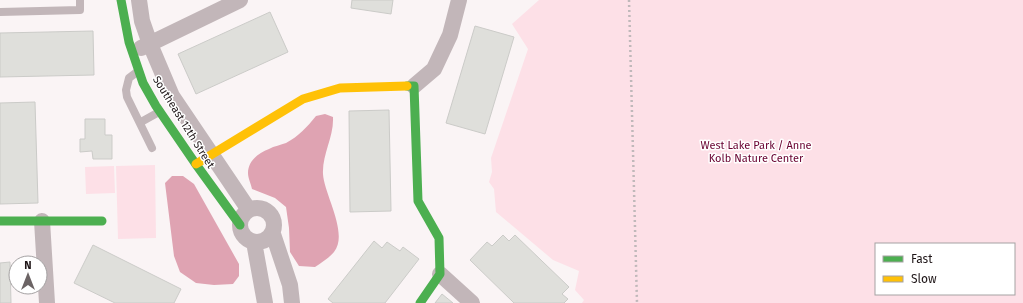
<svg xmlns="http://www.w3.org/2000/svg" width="1023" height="303" viewBox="0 0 1023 303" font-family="'Fira Sans',sans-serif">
  <rect width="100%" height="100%" fill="#faf4f5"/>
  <!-- green -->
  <path fill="#fde0e7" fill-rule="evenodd" d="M539,0H1023V303H582L584,300L575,290L579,271L553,260L496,212L494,189L489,182L492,172L491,158L528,49L512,24ZM876,244H1014V294H876Z
    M155,165L156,238L118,239L116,166Z
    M114,166L115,193L86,194L85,167Z"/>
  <!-- water -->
  <path fill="#dfa3b2" d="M325,114L333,117C334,137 322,154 323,174C324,194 349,234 334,252C329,258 321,263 315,267L299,266L290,252L289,228L286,207L275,198L252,189C251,184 248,178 248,173C248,161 258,153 269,149C274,146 281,145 286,143C299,136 307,127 316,116Z
    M172,176H183L194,184L239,264V276L233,284L214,285L196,283L180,272L174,256L165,183Z"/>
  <!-- building -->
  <path fill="#dfdfdb" stroke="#cbcbc8" d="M352,0H393L391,14L351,8Z
    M270,12L288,52L196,94L178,54Z
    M475,26L514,37L485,134L446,123Z
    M93,31L94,75L0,77V33Z
    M35,102L38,203L0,204V103Z
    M389,110L391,211L350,212L349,111Z
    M85,119H105V135H112V159H93L92,151L80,152V139H85Z
    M503,235L509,241L515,235L569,287L562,294L568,299L564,303H514L470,260L487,242L492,246Z
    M374,241L382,248L387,242L400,251L403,247L419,259L385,303H333L328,299Z
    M93,245L181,289L174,303H115L74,283Z
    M10,262L11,303H0V263Z
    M442,294L453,303H435Z"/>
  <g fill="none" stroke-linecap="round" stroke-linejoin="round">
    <!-- path -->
    <path stroke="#c0b8ba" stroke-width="2.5" stroke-dasharray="2 3" stroke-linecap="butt" d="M629,0L637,303"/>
    <!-- lane -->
    <path stroke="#c2b6b9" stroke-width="8" d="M0,12L80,10V0
      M137,72L129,78L126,90L127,97L152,148
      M141,122L159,112"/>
    <!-- street -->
    <path stroke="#c2b6b9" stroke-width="16" d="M139,0L142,21L150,44L172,96L249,210
      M141,48L240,0
      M414,86L434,69L450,35L459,0
      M240 225a17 17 0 1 1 34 0a17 17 0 1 1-34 0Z
      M42,221L47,303
      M273,234L290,285L292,303
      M254,242L265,303
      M440,274L472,303"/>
    <!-- fast -->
    <path stroke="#4caf50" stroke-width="9" d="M121,0L129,42L143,83L156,106L195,163L240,225
      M407,86H414L418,201L439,238L440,274L420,303
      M0,221H102"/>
    <!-- slow -->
    <path stroke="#ffc107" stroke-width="9" d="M196,164L303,99L340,88L407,86"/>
  </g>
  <g text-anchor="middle" stroke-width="3" stroke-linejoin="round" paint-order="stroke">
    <!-- street labels -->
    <g font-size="11" fill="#1f1618" stroke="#fff">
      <text transform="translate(184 122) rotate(58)" y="4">Southeast 12th Street</text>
    </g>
    <!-- park labels -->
    <g font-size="11" fill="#680030" stroke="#fff">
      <text x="756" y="149">West Lake Park / Anne<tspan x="756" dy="13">Kolb Nature Center</tspan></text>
    </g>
  </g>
  <!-- legend -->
  <rect x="875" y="243" width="140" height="52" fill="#ffffff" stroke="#a5a2a3"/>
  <rect x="883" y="256" width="20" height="6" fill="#4caf50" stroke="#a5a2a3"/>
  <text x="911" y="263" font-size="12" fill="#1f1618">Fast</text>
  <rect x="883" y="276" width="20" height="6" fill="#ffc107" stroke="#a5a2a3"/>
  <text x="911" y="283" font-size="12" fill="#1f1618">Slow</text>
  <!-- north arrow -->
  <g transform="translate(28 275)"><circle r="19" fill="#ffffff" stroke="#a5a2a3"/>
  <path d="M0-3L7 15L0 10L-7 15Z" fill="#6c6465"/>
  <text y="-6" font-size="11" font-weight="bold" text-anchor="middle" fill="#1f1618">N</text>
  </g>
</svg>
